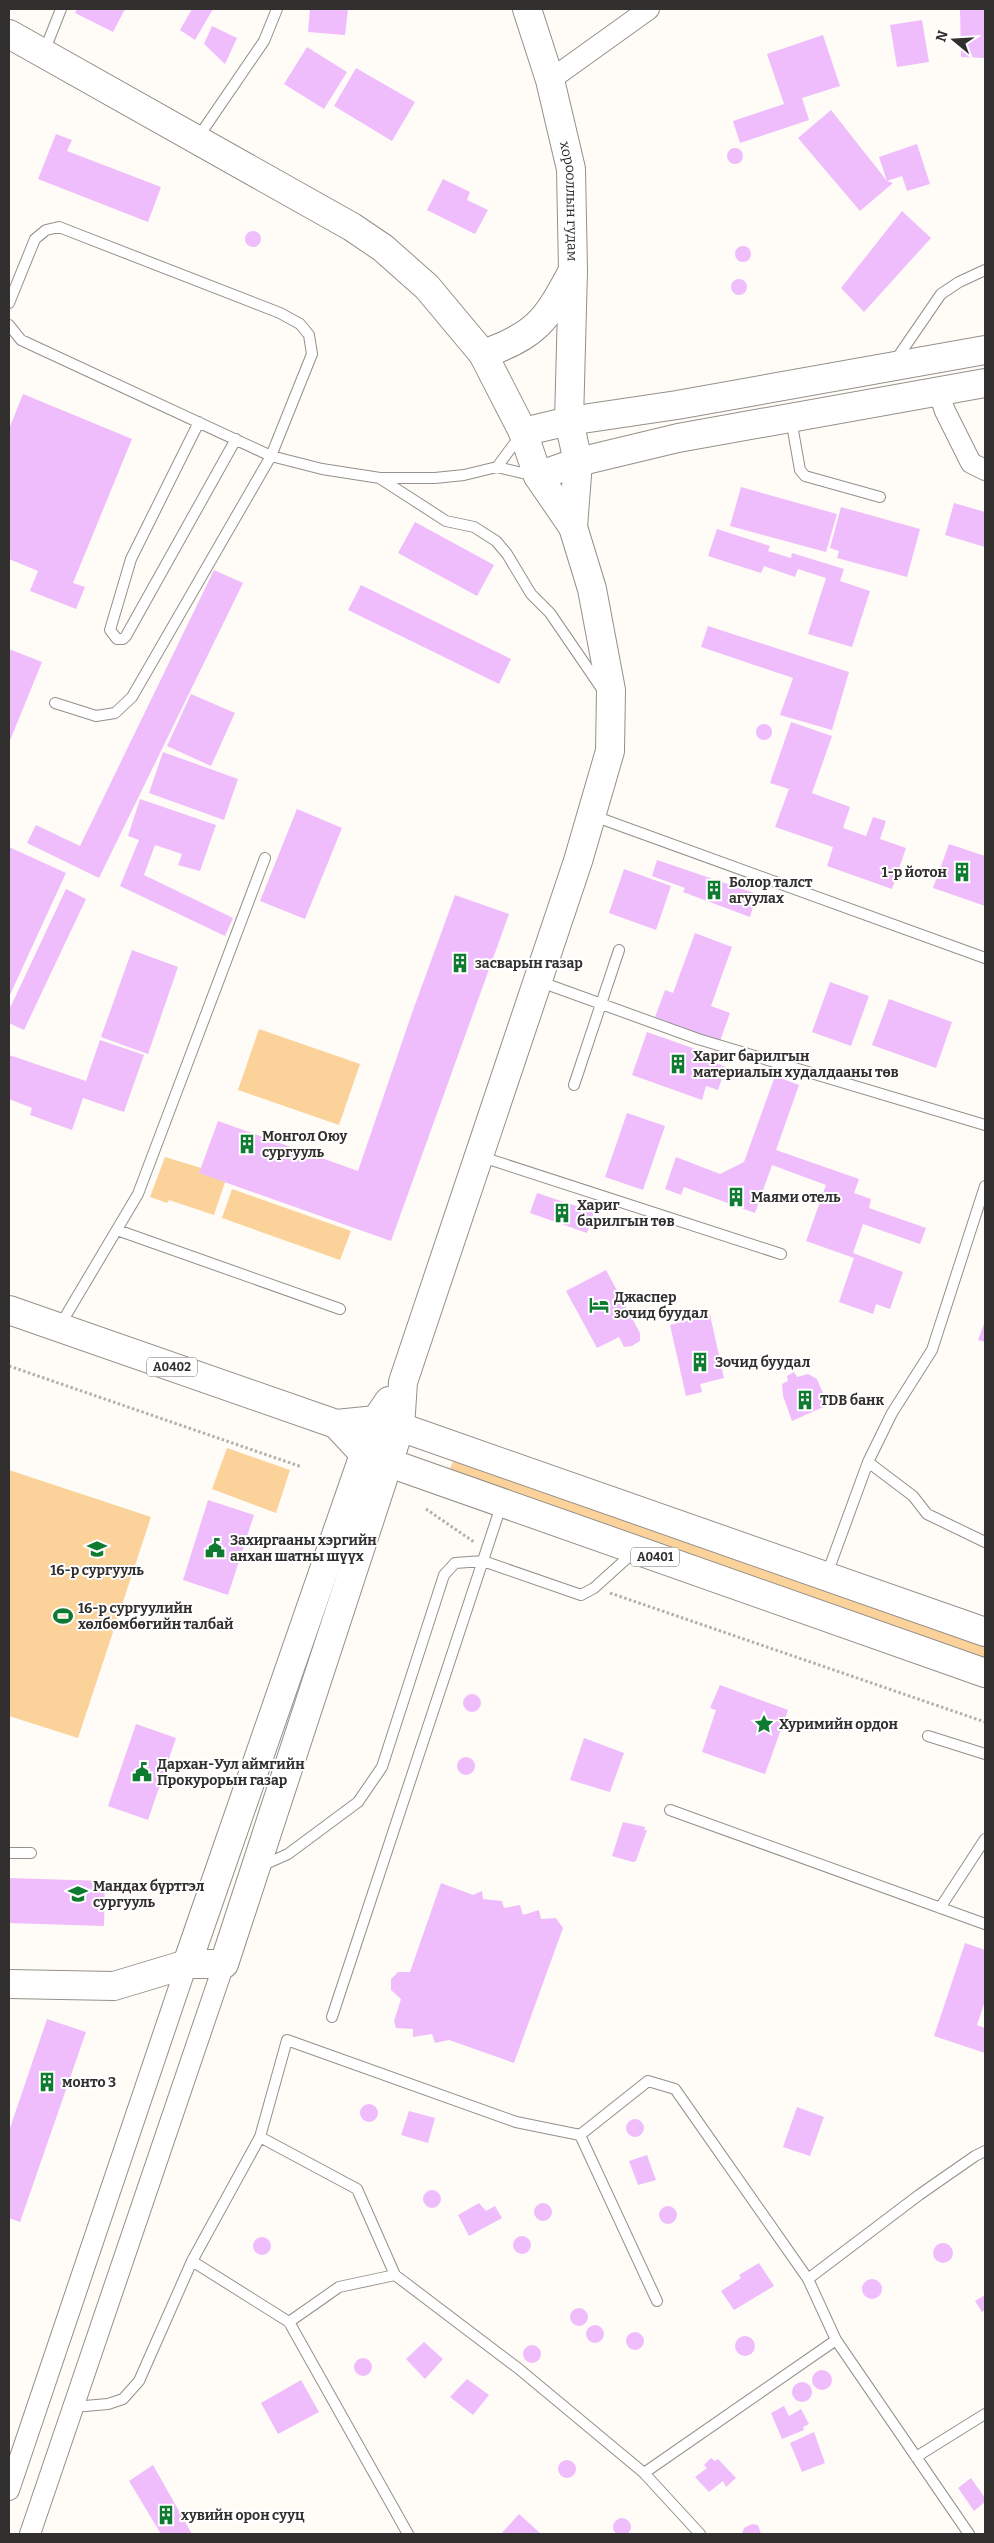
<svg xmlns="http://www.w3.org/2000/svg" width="994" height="2543" viewBox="0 0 994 2543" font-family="Bitter,serif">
  <rect width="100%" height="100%" fill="#fffbf6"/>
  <!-- green -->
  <path fill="#fcd29b" d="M259,1029L360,1064L339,1125L238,1090Z
    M165,1157L201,1168L225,1182L214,1215L169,1200L167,1203L150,1197Z
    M232,1189L351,1231L340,1260L222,1218Z
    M227,1448L290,1470L276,1513L212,1489Z
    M454,1459L985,1644V1660L449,1471Z
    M9,1470L151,1517L78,1738L9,1716Z"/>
  <!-- building -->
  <path fill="#f0bdfc" d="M77,9H125L113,32L75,13Z
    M192,9H213L195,40L180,30Z
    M310,9H348L345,35L308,32Z
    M960,9H985V58L961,57Z
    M922,20L929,62L897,67L890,25Z
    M212,26L237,38L225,64L204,44Z
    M823,35L840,86L802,98L809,120L740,143L733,121L784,104L767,54Z
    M307,47L347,72L324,109L284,84Z
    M356,68L415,102L392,141L334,106Z
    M831,110L887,181L893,183L860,211L798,138Z
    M56,134L72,140L67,151L161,187L148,222L38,179Z
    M917,144L930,184L907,191L902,176L887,181L879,157Z
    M727 156a8 8 0 1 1 16 0a8 8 0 1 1-16 0Z
    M443,179L470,192L467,200L488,210L475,234L427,210Z
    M902,211L931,238L864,312L841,288Z
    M245 239a8 8 0 1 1 16 0a8 8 0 1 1-16 0Z
    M735 254a8 8 0 1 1 16 0a8 8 0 1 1-16 0Z
    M731 287a8 8 0 1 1 16 0a8 8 0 1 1-16 0Z
    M23,394L132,439L73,583L85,587L76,609L30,591L38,571L9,559V429Z
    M741,487L837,514L826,552L730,526Z
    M954,503L985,512V547L945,535Z
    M841,507L920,529L907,577L837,558L839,551L830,548Z
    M415,522L494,565L477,596L398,553Z
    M717,529L770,546L768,551L791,558L792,553L844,569L840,581L870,591L852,647L808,634L826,578L798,569L795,577L764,566L761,573L708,556Z
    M214,570L243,583L99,878L27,843L36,825L80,846Z
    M361,585L511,659L499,684L348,610Z
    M708,626L849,672L832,730L780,715L793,678L701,647Z
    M9,649L42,662L9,743Z
    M191,694L235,713L211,766L167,746Z
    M791,722L832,736L812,793L850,807L843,828L866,836L873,817L886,821L880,839L906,848L892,889L827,866L833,847L775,827L789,789L770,783Z
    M756 732a8 8 0 1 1 16 0a8 8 0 1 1-16 0Z
    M163,752L238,779L224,820L149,793Z
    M140,799L216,825L200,871L178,865L182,854L155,845L144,875L233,918L225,936L120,886L139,840L128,836Z
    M297,809L342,828L305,919L260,901Z
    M949,844L985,856V906L933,888Z
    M9,847L66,873L9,997Z
    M657,860L757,894L750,917L683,892L685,888L652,876Z
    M624,869L671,886L656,930L609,913Z
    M66,889L86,899L24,1030L9,1023V1010Z
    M455,895L509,914L391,1241L199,1173L218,1121L358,1171L412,1013Z
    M695,933L732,947L711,1006L730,1013L720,1041L655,1017L665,990L673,993Z
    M132,950L178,967L148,1054L101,1037Z
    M830,982L869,996L851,1046L812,1032Z
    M889,999L952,1022L936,1068L872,1045Z
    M647,1032L715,1056L713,1062L726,1067L718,1090L706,1086L702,1100L632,1075Z
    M100,1040L144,1055L124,1112L83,1098L72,1130L30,1115L32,1108L9,1099V1055L86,1081Z
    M775,1076L799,1085L776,1150L859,1179L854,1193L871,1199L869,1208L926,1228L920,1244L863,1224L853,1253L903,1272L890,1309L876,1304L873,1314L839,1302L854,1258L806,1241L826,1185L772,1165L755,1213L684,1187L681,1195L665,1189L676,1157L720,1174L744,1162Z
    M627,1113L665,1126L643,1190L605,1177Z
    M537,1193L594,1212L587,1233L530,1213Z
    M606,1270L640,1333V1341L632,1346L624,1347L619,1337L597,1348L566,1291Z
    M710,1315L724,1378L700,1384L702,1392L686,1396L670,1325Z
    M985,1321V1342L978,1340Z
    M794,1372L797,1377L808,1374L817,1379L828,1405L792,1421L783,1396L782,1384L788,1381L787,1376Z
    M208,1500L254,1515L228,1595L183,1580Z
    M720,1685L788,1710L765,1774L702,1752L716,1710L710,1708Z
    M463 1703a9 9 0 1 1 18 0a9 9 0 1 1-18 0Z
    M136,1724L176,1738L148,1820L108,1806Z
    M584,1738L624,1753L610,1792L570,1780Z
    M457 1766a9 9 0 1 1 18 0a9 9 0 1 1-18 0Z
    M623,1822L645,1827L644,1830H647L636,1861L633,1862L612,1856Z
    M9,1878L105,1881L104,1926L9,1923Z
    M441,1883L473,1895L482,1891L483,1899L502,1901L504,1908L520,1905L523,1915L539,1910L541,1919L556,1918L563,1928L514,2063L449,2040L435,2043L432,2034L413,2037V2029L396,2028L394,2021L401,1999L391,1990V1979L398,1972H410Z
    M965,1943L985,1950V2001L977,2025L985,2028V2053L934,2036Z
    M47,2019L86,2032L20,2222L9,2218V2131Z
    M360 2113a9 9 0 1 1 18 0a9 9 0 1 1-18 0Z
    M797,2107L824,2117L810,2156L783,2147Z
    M409,2111L435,2118L428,2143L401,2135Z
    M626 2128a9 9 0 1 1 18 0a9 9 0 1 1-18 0Z
    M647,2155L656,2180L638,2185L629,2161Z
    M423 2199a9 9 0 1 1 18 0a9 9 0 1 1-18 0Z
    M479,2203L486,2211L495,2206L502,2218L469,2236L458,2215Z
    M534 2212a9 9 0 1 1 18 0a9 9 0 1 1-18 0Z
    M659 2215a9 9 0 1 1 18 0a9 9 0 1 1-18 0Z
    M513 2245a9 9 0 1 1 18 0a9 9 0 1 1-18 0Z
    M253 2246a9 9 0 1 1 18 0a9 9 0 1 1-18 0Z
    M933 2253a10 10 0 1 1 20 0a10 10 0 1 1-20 0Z
    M759,2263L774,2286L734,2310L721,2291L741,2278L739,2275Z
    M862 2289a10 10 0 1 1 20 0a10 10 0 1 1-20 0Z
    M985,2295V2310L982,2312L975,2301Z
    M570 2317a9 9 0 1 1 18 0a9 9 0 1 1-18 0Z
    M586 2334a9 9 0 1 1 18 0a9 9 0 1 1-18 0Z
    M626 2341a9 9 0 1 1 18 0a9 9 0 1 1-18 0Z
    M735 2346a10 10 0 1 1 20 0a10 10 0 1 1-20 0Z
    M424,2342L443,2359L425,2379L406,2359Z
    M523 2354a9 9 0 1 1 18 0a9 9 0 1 1-18 0Z
    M354 2367a9 9 0 1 1 18 0a9 9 0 1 1-18 0Z
    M812 2380a10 10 0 1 1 20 0a10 10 0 1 1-20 0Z
    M467,2379L489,2395L473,2415L450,2397Z
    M301,2380L319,2412L278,2434L261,2403Z
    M792 2392a10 10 0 1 1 20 0a10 10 0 1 1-20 0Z
    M784,2406L789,2416L801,2409L809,2424L803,2427L804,2430L782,2439L771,2413Z
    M814,2432L825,2463L802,2472L790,2443Z
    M711,2458L715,2461L718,2459L736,2478L726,2487L723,2481L709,2492L695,2477L707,2468L704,2465Z
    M558 2469a9 9 0 1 1 18 0a9 9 0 1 1-18 0Z
    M153,2465L192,2534H161L129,2481Z
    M971,2478L985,2498V2502L974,2511L958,2488Z
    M519,2514L541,2534H501Z
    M613 2527a9 9 0 1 1 18 0a9 9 0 1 1-18 0Z
    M752,2524L758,2525L761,2534H742L744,2528Z"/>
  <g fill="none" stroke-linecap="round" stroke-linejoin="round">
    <defs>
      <path id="lane" d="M44,52L61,9
        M197,139L264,41L277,9
        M9,303L35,239L46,230L59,227L280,313L300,324L309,335L312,354L271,456L132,697L115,713L96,716L55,703
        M9,325L21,340L271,456L322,469L380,478H435L464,475L497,467L535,476
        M895,361L941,294L959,282L985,270
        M791,419L800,470L805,476L880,497
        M199,422L131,559L110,630L117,639H123L126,636L236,439
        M497,467L520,436
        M381,479L446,521L474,527L496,541L507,554L531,594L550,613L602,689
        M591,815L985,958
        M538,981L698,1039L985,1125
        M574,1085L619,950
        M479,1156L781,1254
        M117,1230L340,1309
        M59,1327L138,1194L265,858
        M868,1462L913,1496L927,1514L985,1542
        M827,1574L868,1462L892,1413L932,1350L985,1186
        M928,1736L985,1754
        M670,1810L985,1924
        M9,1853H31
        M261,1866L288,1854L358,1802L382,1767L444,1575L455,1563L483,1561L581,1595L594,1588L634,1552
        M940,1908L985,1839
        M332,2017L502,1503
        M580,2135L657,2301
        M260,2137L357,2189L395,2275
        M192,2261L289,2322L339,2287L395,2275L519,2369L644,2473L700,2534
        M808,2279L919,2195L975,2156L985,2151
        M289,2322L408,2534
        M73,2407L108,2404L123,2399L139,2381L192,2261L260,2137L287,2040L516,2122L580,2135L648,2081L675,2089L808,2279L836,2340L969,2534
        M916,2457L985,2414
        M644,2473L836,2340"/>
      <path id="street" d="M550,80L649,9
        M938,391L945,411L971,463L985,470
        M9,2490L187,1964
        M30,2534L224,1964"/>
      <g id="secondary">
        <path id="s1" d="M527,9L550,80L571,169L573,271L569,421L578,462L573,527"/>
        <path d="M9,34L352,227L383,248L427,287L483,354L523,432L538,476L573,527L592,589L611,690L610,751L578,861L403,1382L400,1427L224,1964H187L114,1986L9,1984"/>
        <path d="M483,354C535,336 546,321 571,274"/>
        <path d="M523,432L569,421L677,405L985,350"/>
        <path d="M538,476L578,462L678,438L985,383"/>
        <path d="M187,1964L376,1420L389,1401"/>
      </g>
      <path id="highway" d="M9,1310L336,1424L376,1420L400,1427L985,1632
        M336,1424L364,1454L985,1673"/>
    </defs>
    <!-- lane casing -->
    <use href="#lane" stroke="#94908a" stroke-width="12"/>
    <!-- street casing -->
    <use href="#street" stroke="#94908a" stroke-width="22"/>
    <!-- secondary casing -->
    <use href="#secondary" stroke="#94908a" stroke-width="30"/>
    <!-- highway casing -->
    <use href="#highway" stroke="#94908a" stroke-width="30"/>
    <!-- path -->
    <path stroke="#b3b0ac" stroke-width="3" stroke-dasharray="2.5 2.5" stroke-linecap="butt" d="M9,1366L302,1467
      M426,1509L474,1542
      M610,1593L985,1722"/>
    <!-- lane -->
    <use href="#lane" stroke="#fff" stroke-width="10"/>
    <!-- street -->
    <use href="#street" stroke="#fff" stroke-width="20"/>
    <!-- secondary -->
    <use href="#secondary" stroke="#fff" stroke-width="28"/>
    <!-- highway -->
    <use href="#highway" stroke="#fff" stroke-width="28"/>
  </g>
  <!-- icons -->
  <defs>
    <symbol id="building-bare" viewBox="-9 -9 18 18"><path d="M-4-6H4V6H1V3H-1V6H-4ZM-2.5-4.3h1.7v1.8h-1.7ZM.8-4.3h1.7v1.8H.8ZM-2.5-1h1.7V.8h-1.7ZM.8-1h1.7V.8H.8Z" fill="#0e7b30" stroke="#fff" stroke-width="2.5" paint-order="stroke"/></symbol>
    <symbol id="hotel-bare" viewBox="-9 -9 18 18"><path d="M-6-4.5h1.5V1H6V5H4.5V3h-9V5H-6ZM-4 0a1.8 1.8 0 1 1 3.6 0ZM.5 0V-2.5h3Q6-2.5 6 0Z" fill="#0e7b30" stroke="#fff" stroke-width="2.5" paint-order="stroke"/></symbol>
    <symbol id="civic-bare" viewBox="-9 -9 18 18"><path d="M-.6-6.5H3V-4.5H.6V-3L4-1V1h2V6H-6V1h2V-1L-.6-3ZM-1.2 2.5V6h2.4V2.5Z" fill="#0e7b30" stroke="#fff" stroke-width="2.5" paint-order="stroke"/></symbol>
    <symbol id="school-bare" viewBox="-9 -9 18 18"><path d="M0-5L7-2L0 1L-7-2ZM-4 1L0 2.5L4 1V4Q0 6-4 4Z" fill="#0e7b30" stroke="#fff" stroke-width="2.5" paint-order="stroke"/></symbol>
    <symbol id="stadium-bare" viewBox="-9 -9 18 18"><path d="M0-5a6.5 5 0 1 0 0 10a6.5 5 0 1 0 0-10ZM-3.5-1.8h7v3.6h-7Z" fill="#0e7b30" stroke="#fff" stroke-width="2.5" paint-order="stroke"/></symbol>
    <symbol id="sight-bare" viewBox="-9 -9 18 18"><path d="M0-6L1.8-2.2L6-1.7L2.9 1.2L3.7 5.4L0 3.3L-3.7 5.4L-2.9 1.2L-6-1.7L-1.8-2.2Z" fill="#0e7b30" stroke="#fff" stroke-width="2.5" paint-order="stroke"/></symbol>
    <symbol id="university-bare" viewBox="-9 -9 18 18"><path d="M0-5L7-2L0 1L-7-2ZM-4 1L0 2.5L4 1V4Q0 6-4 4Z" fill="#0e7b30" stroke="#fff" stroke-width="2.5" paint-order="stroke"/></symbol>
  </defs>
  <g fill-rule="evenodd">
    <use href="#building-bare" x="948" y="858" width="28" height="28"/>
    <use href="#building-bare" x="700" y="876" width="28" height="28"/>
    <use href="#building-bare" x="446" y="949" width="28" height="28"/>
    <use href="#building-bare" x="664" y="1050" width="28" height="28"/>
    <use href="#building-bare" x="233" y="1130" width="28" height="28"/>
    <use href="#building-bare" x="722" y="1183" width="28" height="28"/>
    <use href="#building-bare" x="548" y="1199" width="28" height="28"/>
    <use href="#hotel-bare" x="585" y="1291" width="28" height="28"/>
    <use href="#building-bare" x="686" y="1348" width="28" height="28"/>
    <use href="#building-bare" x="791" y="1386" width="28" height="28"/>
    <use href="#civic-bare" x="201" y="1534" width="28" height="28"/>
    <use href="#school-bare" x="83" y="1535" width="28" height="28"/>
    <use href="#stadium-bare" x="49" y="1602" width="28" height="28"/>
    <use href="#sight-bare" x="750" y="1710" width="28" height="28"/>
    <use href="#civic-bare" x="128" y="1758" width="28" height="28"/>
    <use href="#university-bare" x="64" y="1880" width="28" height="28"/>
    <use href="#building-bare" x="33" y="2068" width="28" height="28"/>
    <use href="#building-bare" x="152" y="2501" width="28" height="28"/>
  </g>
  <g text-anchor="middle" stroke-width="4" stroke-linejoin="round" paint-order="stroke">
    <!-- shield labels -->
    <g fill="#fff" stroke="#706e6d" stroke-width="1">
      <rect x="147" y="1357.5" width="50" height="19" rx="4"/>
      <rect x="631" y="1547.5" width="48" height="19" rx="4"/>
    </g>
    <g font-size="12" font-weight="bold" fill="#32302e">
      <text x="172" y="1371">A0402</text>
      <text x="655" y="1561">A0401</text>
    </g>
    <!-- street labels -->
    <g font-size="14" fill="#32302e" stroke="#fff">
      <text dy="5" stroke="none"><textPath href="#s1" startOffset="198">хорооллын гудам</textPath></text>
    </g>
    <!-- poi labels -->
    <g font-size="14" font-weight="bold" fill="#32302e" stroke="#fff" text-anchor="start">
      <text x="947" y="877" text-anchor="end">1-р йотон</text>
      <text x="729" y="887">Болор талст<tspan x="729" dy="16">агуулах</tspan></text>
      <text x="475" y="968">засварын газар</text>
      <text x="693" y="1061">Хариг барилгын<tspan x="693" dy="16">материалын худалдааны төв</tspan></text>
      <text x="262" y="1141">Монгол Оюу<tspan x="262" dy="16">сургууль</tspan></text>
      <text x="751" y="1202">Маями отель</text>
      <text x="577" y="1210">Хариг<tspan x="577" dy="16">барилгын төв</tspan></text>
      <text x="614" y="1302">Джаспер<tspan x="614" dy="16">зочид буудал</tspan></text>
      <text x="715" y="1367">Зочид буудал</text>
      <text x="820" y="1405">TDB банк</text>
      <text x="230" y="1545">Захиргааны хэргийн<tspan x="230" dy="16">анхан шатны шүүх</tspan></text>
      <text x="97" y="1575" text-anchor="middle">16-р сургууль</text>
      <text x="78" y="1613">16-р сургуулийн<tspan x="78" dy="16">хөлбөмбөгийн талбай</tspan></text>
      <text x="779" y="1729">Хуримийн ордон</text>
      <text x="157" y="1769">Дархан-Уул аймгийн<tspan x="157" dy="16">Прокурорын газар</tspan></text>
      <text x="93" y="1891">Мандах бүртгэл<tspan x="93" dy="16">сургууль</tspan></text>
      <text x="62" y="2087">монто 3</text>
      <text x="181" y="2520">хувийн орон сууц</text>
    </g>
  </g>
  <!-- border -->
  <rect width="994" height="2543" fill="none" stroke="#32302e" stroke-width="20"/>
  <!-- north arrow -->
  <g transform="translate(954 40) rotate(288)" stroke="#ffffff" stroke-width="4" paint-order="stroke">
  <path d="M0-4L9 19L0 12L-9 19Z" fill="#32302e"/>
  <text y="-8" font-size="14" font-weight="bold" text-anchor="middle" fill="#32302e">N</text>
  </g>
</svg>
